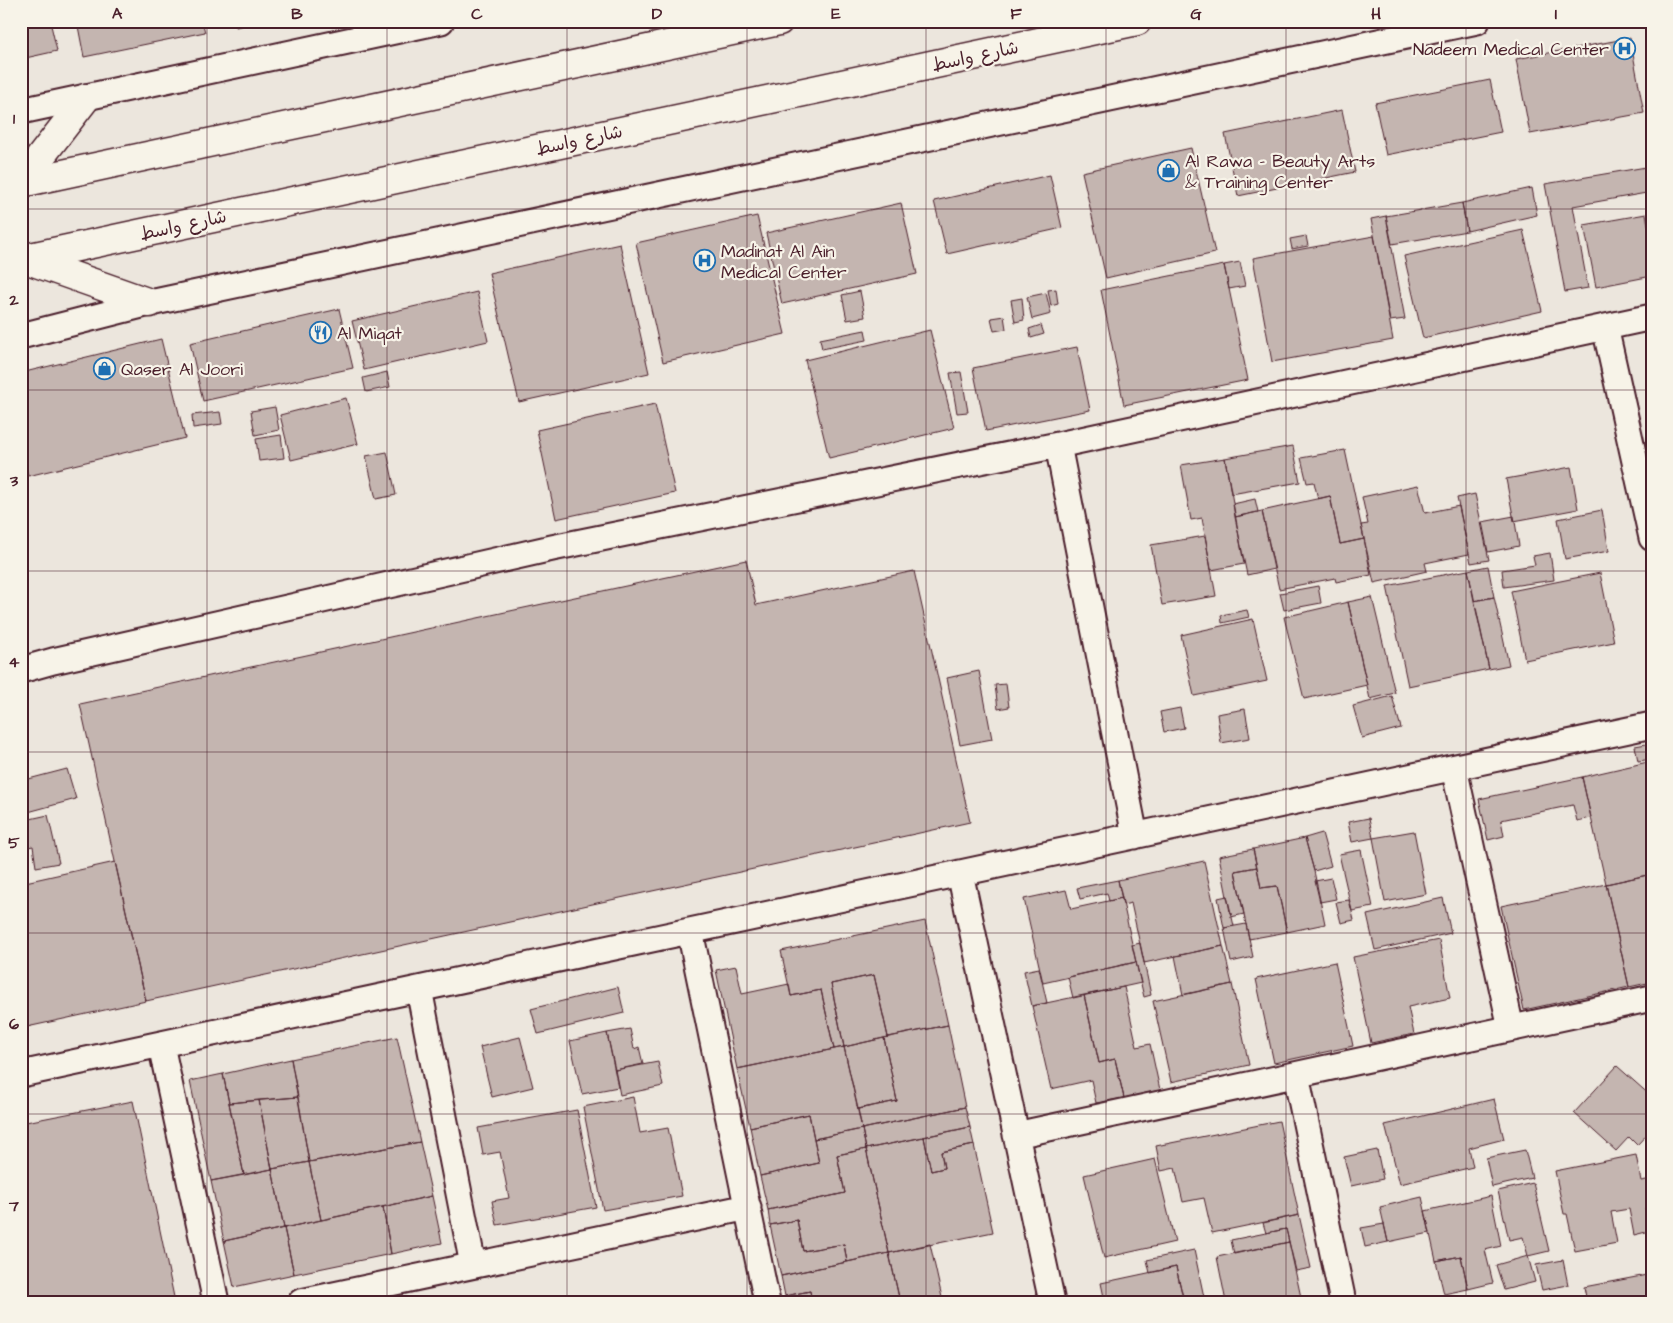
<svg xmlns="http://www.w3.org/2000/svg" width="1673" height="1323" viewBox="0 0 1673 1323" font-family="'Architects Daughter','Playpen Sans Arabic',sans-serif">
  <rect width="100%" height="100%" fill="#ece6dd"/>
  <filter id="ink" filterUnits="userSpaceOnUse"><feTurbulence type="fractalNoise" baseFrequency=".02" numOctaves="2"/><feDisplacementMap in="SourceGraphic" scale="10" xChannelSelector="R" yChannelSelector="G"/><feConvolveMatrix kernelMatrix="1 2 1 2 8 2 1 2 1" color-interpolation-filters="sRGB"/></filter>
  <g filter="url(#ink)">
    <!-- building -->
    <path fill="#c4b5b0" stroke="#4a1f2b" d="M21,21H50L57,51L21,59Z
      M77,21H202L205,32L84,57Z
      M234,21H263L236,27Z
      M1630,38L1644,113L1530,134L1516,59Z
      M1490,80L1501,132L1386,155L1375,103Z
      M1342,110L1355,172L1238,196L1225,134Z
      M1191,148L1215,253L1106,278L1082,172Z
      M1652,166V192L1573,206L1588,288L1565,292L1545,184Z
      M1050,175L1062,228L947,254L934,201Z
      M1532,188L1537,215L1467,231L1462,203Z
      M901,203L917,274L782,304L766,233Z
      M1462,203L1467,231L1392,244L1386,216Z
      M1646,214L1650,236L1652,235V276L1596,287L1584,225Z
      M757,216L785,334L663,362L636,243Z
      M1386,216L1405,319L1390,321L1371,219Z
      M1523,230L1542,311L1423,338L1404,256Z
      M1306,236L1308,246L1292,249L1290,239Z
      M1374,236L1393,340L1272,362L1253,258Z
      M620,244L649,373L519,402L489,273Z
      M1240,262L1245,286L1229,289L1224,265Z
      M1224,265L1248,380L1124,405L1101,290Z
      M1056,289L1058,304L1051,306L1048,290Z
      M860,291L865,317L847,320L842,295Z
      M477,292L488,341L364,370L352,321Z
      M1046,293L1051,314L1032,319L1027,297Z
      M1022,298L1024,320L1015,322L1011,300Z
      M339,309L353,368L203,401L190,343Z
      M1004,316L1006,329L994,331L991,318Z
      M1041,325L1044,334L1031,338L1029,329Z
      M865,330L867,340L822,349L820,339Z
      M930,330L954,428L829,458L805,360Z
      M161,339L185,438L28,476L21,448V379L29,371Z
      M1077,347L1090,410L986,431L973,368Z
      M387,372L390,387L366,392L363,378Z
      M961,372L968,412L957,413L950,373Z
      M346,398L358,444L291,460L280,415Z
      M655,404L675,493L556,519L537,430Z
      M275,407L279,430L255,435L251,411Z
      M220,412L222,424L193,428L192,415Z
      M281,435L284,458L259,461L256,439Z
      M1293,446L1300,482L1231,494L1225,458Z
      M1345,450L1364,539L1340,544L1330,496L1318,499L1314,482L1307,483L1301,458Z
      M387,452L396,495L376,499L366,456Z
      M1225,458L1244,564L1211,570L1202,518L1191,520L1181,465Z
      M1571,467L1578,509L1514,521L1506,479Z
      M1418,485L1425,513L1459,506L1469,554L1425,563L1427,571L1374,583L1361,525L1368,524L1362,497Z
      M1475,494L1489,560L1471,563L1457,498Z
      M1330,496L1340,544L1364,539L1371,575L1336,582L1335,578L1279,589L1262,511Z
      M1255,499L1258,512L1235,517L1233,504Z
      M1602,510L1609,551L1565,559L1558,519Z
      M1262,511L1274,569L1247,575L1235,517Z
      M1514,516L1519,546L1488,552L1482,522Z
      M1205,536L1216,596L1162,605L1151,545Z
      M1550,553L1554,580L1504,587L1502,570L1535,565L1533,556Z
      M746,560L756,605L914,571L970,822L146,1001L80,704Z
      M1488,566L1494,597L1474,601L1468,570Z
      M1468,570L1489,669L1408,686L1387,586Z
      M1600,573L1614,642L1525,660L1511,591Z
      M1318,586L1321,603L1284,610L1280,593Z
      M1372,597L1395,693L1370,699L1348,602Z
      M1494,597L1509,665L1489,669L1474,601Z
      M1348,602L1367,685L1304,699L1284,617Z
      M1247,610L1249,617L1222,623L1221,615Z
      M1253,619L1267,681L1194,696L1181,635Z
      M979,671L992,739L960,745L947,678Z
      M1006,684L1009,707L998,709L995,685Z
      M1392,696L1401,728L1362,738L1353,706Z
      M1180,708L1184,728L1164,732L1160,712Z
      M1245,709L1250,738L1221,743L1217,714Z
      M1652,743V759L1638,761L1635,746Z
      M1652,761V874L1606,884L1582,777Z
      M67,769L76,799L28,812L21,781Z
      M1582,777L1591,818L1577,821L1573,805L1501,820L1504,836L1488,840L1479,799Z
      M48,815L59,863L36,867L33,846L23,848L21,838V821Z
      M1369,818L1373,838L1352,842L1348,822Z
      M1414,831L1426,894L1385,902L1373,838Z
      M1322,833L1331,866L1314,871L1305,838Z
      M1305,838L1314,871L1325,924L1287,932L1277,886L1261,888L1253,849Z
      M1253,849L1257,867L1235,871L1244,914L1231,917L1219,856Z
      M1361,850L1373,907L1352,911L1339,854Z
      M1204,861L1223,946L1144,963L1131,903L1123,905L1118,880Z
      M115,862L146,1001L27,1027L21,999V883Z
      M1257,867L1261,888L1277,886L1287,932L1249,939L1235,871Z
      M1652,874V982L1629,987L1606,884Z
      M1331,878L1336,899L1320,902L1315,881Z
      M1118,880L1122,898L1109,901L1107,893L1080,899L1077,888Z
      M1606,884L1629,987L1524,1010L1501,906Z
      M1066,890L1071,909L1122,898L1136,962L1043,983L1024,899Z
      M1227,896L1234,926L1224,928L1218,898Z
      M1443,898L1451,933L1375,950L1367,915Z
      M1349,900L1354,920L1341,923L1336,902Z
      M925,921L948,1025L888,1037L874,975L831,984L844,1047L834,1049L821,990L791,996L781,951Z
      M1246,924L1253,957L1231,962L1224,928Z
      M1439,940L1450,998L1408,1007L1414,1034L1371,1043L1353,957Z
      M1140,943L1151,995L1144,997L1132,945Z
      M1223,946L1232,984L1183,995L1175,956Z
      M1136,962L1141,983L1073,998L1068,977Z
      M1335,962L1353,1046L1274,1063L1256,979Z
      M736,966L742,994L789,984L791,996L821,990L834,1049L737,1069L716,970Z
      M1039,968L1047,1003L1032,1006L1024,971Z
      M874,975L888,1037L844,1047L831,984Z
      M1232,984L1249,1065L1171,1082L1153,1001Z
      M618,987L624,1013L538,1034L531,1009Z
      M1124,987L1137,1047L1150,1044L1160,1090L1124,1098L1115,1059L1099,1063L1084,995Z
      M1084,995L1099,1063L1115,1059L1124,1098L1096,1103L1091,1080L1051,1089L1032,1006Z
      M948,1025L965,1107L862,1129L858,1109L897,1101L884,1038Z
      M630,1029L634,1049L639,1047L643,1064L615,1070L607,1033Z
      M607,1033L618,1087L582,1094L570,1041Z
      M397,1037L420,1142L309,1162L291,1059Z
      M520,1037L533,1087L492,1097L480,1047Z
      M884,1038L897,1101L858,1109L844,1047Z
      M844,1047L862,1129L814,1139L809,1114L750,1127L737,1069Z
      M291,1059L298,1097L229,1103L223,1074Z
      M658,1062L663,1086L620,1095L615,1070Z
      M1617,1066L1652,1097V1112L1649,1114L1652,1117V1129L1637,1145L1629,1137L1616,1151L1574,1113Z
      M223,1074L244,1175L211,1181L190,1081Z
      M298,1097L309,1162L272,1169L259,1100Z
      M633,1097L640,1133L668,1128L682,1196L603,1210L583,1107Z
      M1494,1099L1504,1139L1469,1148L1473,1167L1400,1184L1385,1125Z
      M259,1100L272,1169L244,1175L229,1103Z
      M133,1101L175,1302H21V1123Z
      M965,1107L970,1127L866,1149L862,1129Z
      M577,1110L596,1207L497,1225L492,1201L509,1198L500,1152L483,1155L478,1128Z
      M809,1114L819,1163L760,1176L750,1127Z
      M1279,1121L1299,1215L1212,1233L1204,1198L1183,1202L1175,1168L1161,1171L1156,1146Z
      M970,1127L974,1145L941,1152L944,1168L931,1171L924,1137Z
      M862,1129L866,1149L837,1155L845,1193L768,1210L760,1176L819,1163L814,1139Z
      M924,1137L931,1171L944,1168L941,1152L974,1145L993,1232L889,1253L866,1149Z
      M420,1142L432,1196L321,1220L309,1162Z
      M866,1149L889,1253L847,1262L844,1244L803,1251L797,1220L770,1225L768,1210L845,1193L837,1155Z
      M1377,1150L1383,1179L1351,1186L1344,1157Z
      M1525,1150L1532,1178L1492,1187L1486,1158Z
      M1636,1155L1641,1181L1652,1179V1208L1645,1209L1650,1231L1634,1235L1629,1209L1611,1212L1617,1243L1575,1251L1567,1214H1564L1555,1171Z
      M1155,1159L1175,1242L1104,1258L1084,1175Z
      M309,1162L321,1220L284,1228L272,1169Z
      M272,1169L284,1228L224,1241L211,1181Z
      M1533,1183L1549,1251L1528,1256L1523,1237L1509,1240L1498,1191Z
      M432,1196L442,1243L391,1254L383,1207Z
      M1491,1196L1501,1246L1485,1250L1493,1283L1468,1289L1461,1256L1436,1261L1425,1211Z
      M1422,1197L1430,1233L1388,1242L1380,1207Z
      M383,1207L391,1254L294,1274L284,1228Z
      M1299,1215L1311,1268L1296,1271L1286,1229L1266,1233L1263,1223Z
      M797,1220L803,1251L844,1244L847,1262L781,1276L770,1225Z
      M1384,1224L1388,1242L1365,1247L1361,1228Z
      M284,1228L294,1274L234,1287L224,1241Z
      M1286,1229L1289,1242L1234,1254L1231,1240Z
      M1289,1242L1302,1302H1226L1217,1257Z
      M930,1244L943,1302H900L889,1253Z
      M1194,1250L1205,1302H1184L1176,1267L1150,1273L1147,1260Z
      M889,1253L900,1302H812L810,1291L785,1296L781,1276Z
      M1461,1256L1468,1289L1444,1294L1436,1261Z
      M1528,1256L1535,1282L1504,1290L1496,1265Z
      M1563,1260L1568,1285L1542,1290L1536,1265Z
      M1176,1267L1184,1302H1105L1101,1283Z
      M1652,1274V1302H1587L1584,1287Z
      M810,1291L812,1302H786L785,1296Z"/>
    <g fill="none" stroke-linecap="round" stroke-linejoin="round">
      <defs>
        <path id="street" d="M21,111L441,21
          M1605,327L1652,538
          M21,336L150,303L1477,21
          M1058,445L1135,836
          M21,670L53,661L552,548L1058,445L1652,317
          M1454,768L1511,1028
          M960,873L1052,1302
          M690,931L767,1302
          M419,989L473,1265
          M161,1045L216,1302
          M21,1074L1652,725
          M1296,1075L1343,1302
          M1016,1135L1652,998
          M301,1302L748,1207"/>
        <path id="primary" d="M21,182L86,98
          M21,183L779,21
          M21,259L1137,21
          M25,259L150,303"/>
      </defs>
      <!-- street casing -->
      <use href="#street" stroke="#4a1f2b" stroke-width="29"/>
      <!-- primary casing -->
      <use href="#primary" stroke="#4a1f2b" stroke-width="31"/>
      <!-- street -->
      <use href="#street" stroke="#f7f3e8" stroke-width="25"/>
      <!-- primary -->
      <use href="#primary" stroke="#f7f3e8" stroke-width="28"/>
    </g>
  </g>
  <!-- grid -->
  <path fill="none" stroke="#4a1f2b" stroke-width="1" stroke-opacity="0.55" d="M207,21V1302M387,21V1302M567,21V1302M747,21V1302M926,21V1302M1106,21V1302M1286,21V1302M1466,21V1302M21,209H1652M21,390H1652M21,571H1652M21,752H1652M21,933H1652M21,1114H1652"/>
  <!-- icons -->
  <defs>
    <symbol id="hospital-ring" viewBox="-11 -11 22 22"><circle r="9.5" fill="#f7f3e8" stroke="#1f6fb2" stroke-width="1.5"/><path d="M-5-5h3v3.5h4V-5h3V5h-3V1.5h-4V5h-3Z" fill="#1f6fb2"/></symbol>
    <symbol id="shop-ring" viewBox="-11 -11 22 22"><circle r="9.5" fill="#f7f3e8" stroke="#1f6fb2" stroke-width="1.5"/><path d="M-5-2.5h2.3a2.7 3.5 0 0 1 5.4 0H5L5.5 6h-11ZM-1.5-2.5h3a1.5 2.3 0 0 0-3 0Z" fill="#1f6fb2"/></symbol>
    <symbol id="restaurant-ring" viewBox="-11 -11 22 22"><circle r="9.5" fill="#f7f3e8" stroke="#1f6fb2" stroke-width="1.5"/><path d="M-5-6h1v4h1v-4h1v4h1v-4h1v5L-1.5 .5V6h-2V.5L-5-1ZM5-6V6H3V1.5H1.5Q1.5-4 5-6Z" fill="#1f6fb2"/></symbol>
  </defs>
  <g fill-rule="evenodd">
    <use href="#hospital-ring" x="1612" y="36" width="25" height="25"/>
    <use href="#shop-ring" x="1156" y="158" width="25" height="25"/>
    <use href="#hospital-ring" x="692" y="248" width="25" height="25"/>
    <use href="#restaurant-ring" x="308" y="320" width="25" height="25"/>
    <use href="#shop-ring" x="92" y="356" width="25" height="25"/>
  </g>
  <g text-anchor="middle" stroke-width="4.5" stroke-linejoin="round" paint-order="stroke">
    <!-- poi labels -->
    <g font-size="18" fill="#4a1f2b" stroke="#f7f3e8" text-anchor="start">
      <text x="1609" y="55" text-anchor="end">Nadeem Medical Center</text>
      <text x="1185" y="167">Al Rawa - Beauty Arts<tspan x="1185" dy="21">&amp; Training Center</tspan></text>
      <text x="721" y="257">Madinat Al Ain<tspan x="721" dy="21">Medical Center</tspan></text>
      <text x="337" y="339">Al Miqat</text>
      <text x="121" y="375">Qaser Al Joori</text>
    </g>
    <!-- street labels -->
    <g font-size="18" fill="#4a1f2b" stroke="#f7f3e8">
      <text transform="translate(975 56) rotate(-12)" y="6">شارع واسط</text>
      <text transform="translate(579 140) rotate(-12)" y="6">شارع واسط</text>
      <text transform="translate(183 225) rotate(-12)" y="6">شارع واسط</text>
    </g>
  </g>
  <!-- margin -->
  <rect width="1673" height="1323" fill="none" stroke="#f7f3e8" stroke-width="55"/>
  <rect x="28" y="28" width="1618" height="1268" fill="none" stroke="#4a1f2b" stroke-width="2"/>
  <g font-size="16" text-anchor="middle" font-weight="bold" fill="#4a1f2b">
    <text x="117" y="19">A</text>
    <text x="297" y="19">B</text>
    <text x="477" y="19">C</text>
    <text x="657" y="19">D</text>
    <text x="836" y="19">E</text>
    <text x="1016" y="19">F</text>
    <text x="1196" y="19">G</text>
    <text x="1376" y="19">H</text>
    <text x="1556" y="19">I</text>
    <text x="14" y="124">1</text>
    <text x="14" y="305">2</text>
    <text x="14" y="486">3</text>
    <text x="14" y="667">4</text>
    <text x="14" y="848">5</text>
    <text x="14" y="1029">6</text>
    <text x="14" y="1211">7</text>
  </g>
</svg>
